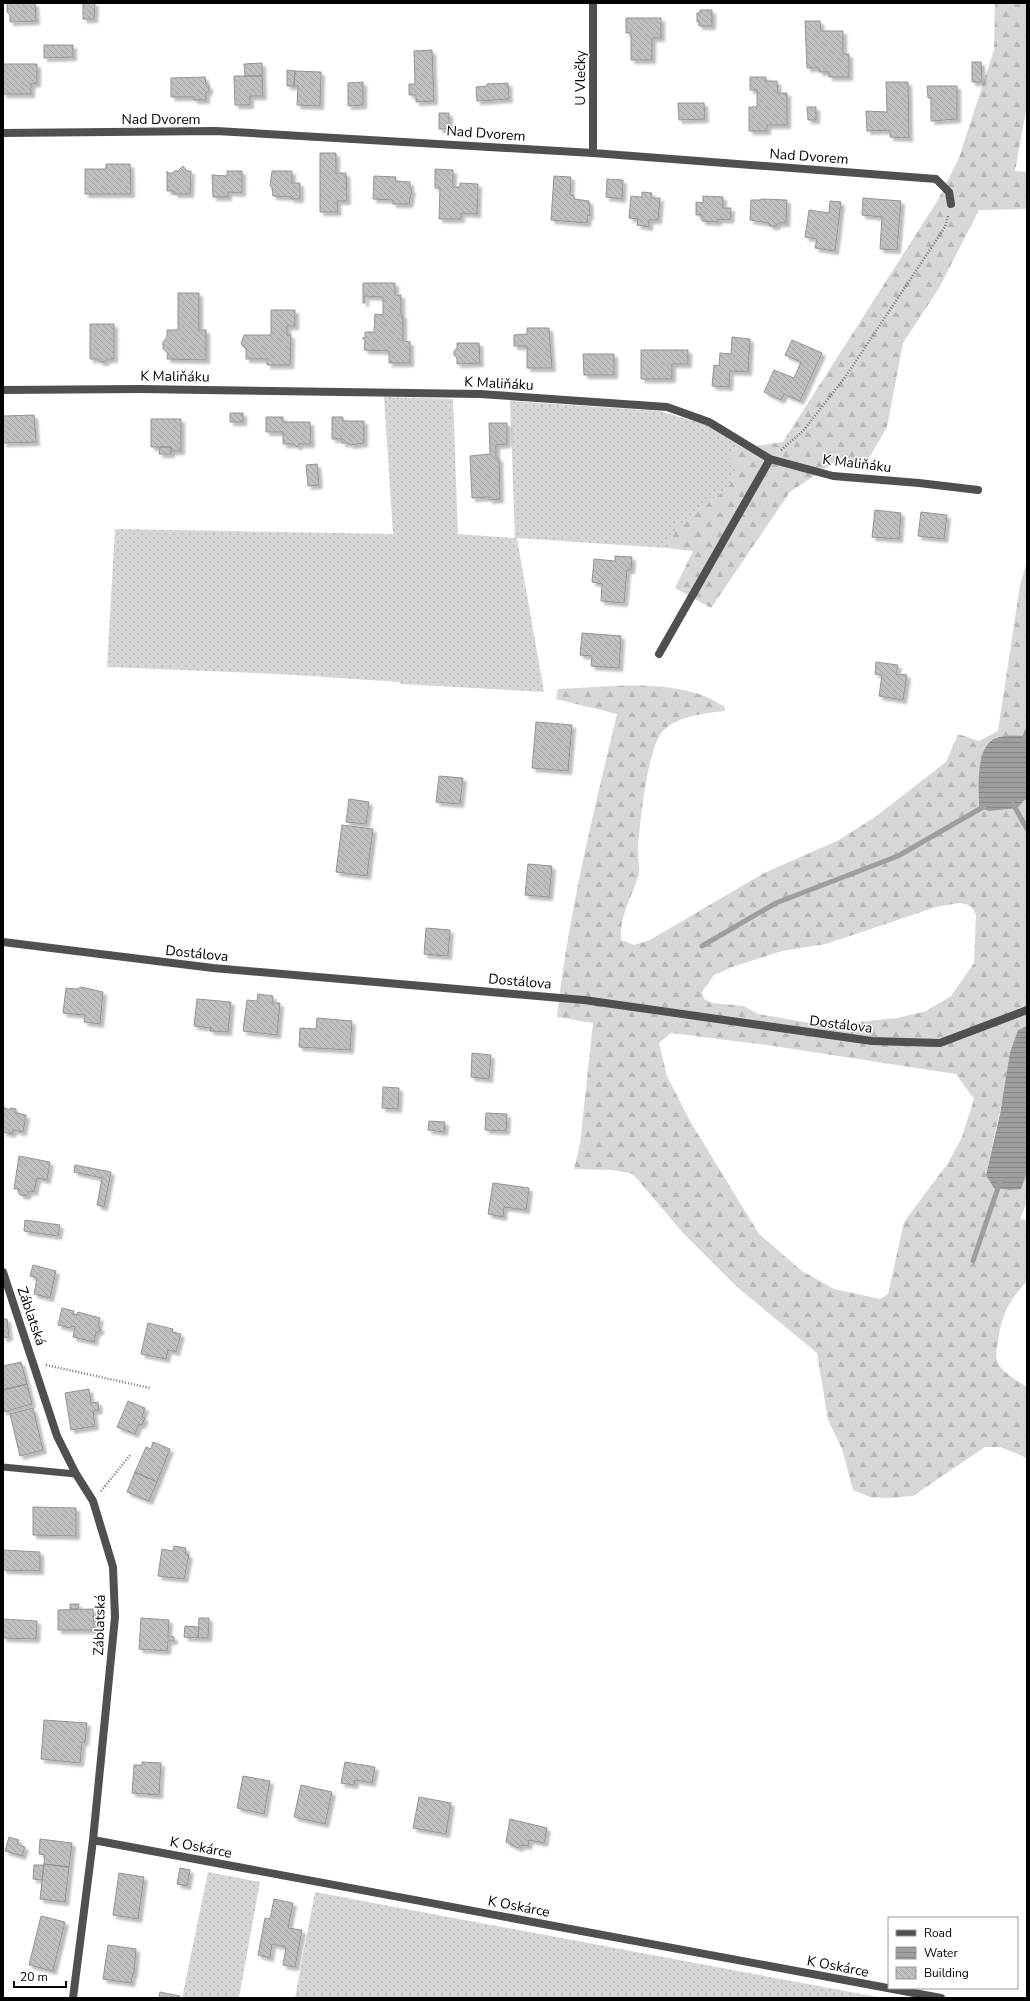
<svg xmlns="http://www.w3.org/2000/svg" width="1030" height="2001" viewBox="0 0 1030 2001" font-family="'Nunito Sans',sans-serif">
  <defs>
    <pattern id="grass-dots" width="8" height="8" patternUnits="userSpaceOnUse"><rect width="8" height="8" fill="#d7d7d7"/><path d="M2 2h.1M6 6h.1" fill="none" stroke="#b7b7b7" stroke-width="1.8" stroke-linecap="round"/></pattern>
    <pattern id="forest-firs" width="22" height="20" patternUnits="userSpaceOnUse"><rect width="22" height="20" fill="#d7d7d7"/><path d="M5 1l3.5 6h-7zM16 11l3.5 6h-7z" fill="#b7b7b7"/></pattern>
    <pattern id="water-rules" width="6" height="5" patternUnits="userSpaceOnUse"><rect width="6" height="5" fill="#9e9e9e"/><path d="M0 2.5h6" fill="none" stroke="#868686"/></pattern>
    <pattern id="building-back-hatch" width="6" height="6" patternUnits="userSpaceOnUse"><rect width="6" height="6" fill="#c0c0c0"/><path d="M-1 5l2 2M0 0l6 6M5-1l2 2" fill="none" stroke="#a3a3a3"/></pattern>
    <filter id="shadow"><feDropShadow dx="3.5" dy="3.5" stdDeviation="1" flood-color="#0004"/></filter>
  </defs>
  <rect width="100%" height="100%" fill="#fff"/>
  <!-- grass -->
  <path fill="url(#grass-dots)" d="M384,397L453,399L458,534L515,538L510,401L659,411L707,425L743,448L733,449L737,472L728,488L678,526L666,548L517,538L544,692L400,684V682L278,674L107,667L115,529L393,534Z
    M208,1872L260,1882L239,1998H182Z
    M315,1892L883,1998H295Z"/>
  <!-- forest -->
  <path fill="url(#forest-firs)" fill-rule="evenodd" d="M995,3H1027V105L1015,171L1027,172V209L979,210L939,288L903,343L887,427L862,470L835,462L790,492L711,608L675,588L693,551L666,548L678,526L728,488L737,472L728,454L733,449L783,442L938,200L959,158L994,50Z
    M1027,561V735L997,737L1017,808L1027,798V1026L1018,1030L986,1174L1021,1188L1027,1173V1202L1020,1219L1027,1220V1281C1008,1303 1002,1313 998,1342C997,1347 995,1355 997,1360C1000,1372 1017,1380 1027,1387V1458L1000,1447H985L913,1496L887,1498L870,1497L853,1490L842,1449L828,1420L817,1353L737,1287L683,1233L633,1174L612,1170L574,1169L580,1144L593,1023L557,1017C568,915 593,814 617,714L556,699L558,689C610,687 680,676 725,707V711C706,713 676,716 662,732C647,751 640,822 638,848C637,856 640,865 639,873C633,896 619,915 621,940L634,945L650,940L764,873L839,840L875,817L946,762L958,734L979,741L998,731L1020,585ZM959,903C968,904 973,906 976,915L974,963L951,996L926,1011L897,1018L839,1024H816L758,1014L744,1006L712,1003L704,999L702,992L714,975L735,966L782,951L826,944L936,907ZM671,1033L767,1045L956,1074L974,1099L962,1137L948,1163L904,1222L888,1294L880,1299L834,1289L802,1271L759,1234L690,1121L667,1076L659,1043Z"/>
  <!-- water -->
  <path fill="url(#water-rules)" d="M1027,735V798L1017,808L990,811L979,808C979,788 974,743 999,737C1008,735 1018,736 1027,735Z
    M1027,1026V1173L1021,1189L1010,1190L994,1188L986,1175L1000,1114L1010,1053L1018,1030Z"/>
  <g fill="none" stroke-linecap="round" stroke-linejoin="round">
    <!-- stream -->
    <path stroke="#9e9e9e" stroke-width="5" d="M1024,740L1027,731
      M1013,804L1027,829
      M702,946L776,903L898,856L985,806
      M973,1261L1000,1182"/>
  </g>
  <!-- building -->
  <path fill="url(#building-back-hatch)" stroke="#949494" filter="url(#shadow)" d="M7,3H35L36,21L10,22V15L7,12Z
    M83,3H95L94,19H83Z
    M700,10H712V26H699V22H697V13H700Z
    M626,18H661V38H652V60H631V33H626Z
    M805,21H820L821,31H843V54H849V77H829V72H819V68H807Z
    M44,45H73V57L44,58Z
    M432,50L434,101L416,102V95H409V84H415L414,51Z
    M972,62H981L982,82H972Z
    M262,63V76H245L244,64Z
    M3,64H37V83L31,84V94H3Z
    M287,70L295,71L294,86H287Z
    M295,71L321,72L320,106L297,105L298,86H294Z
    M234,76H262L263,96H250V105H235Z
    M205,77L206,84L209,86V91L206,93V100H194V97H171V78Z
    M750,77H766V81H777L778,93H787V125H767V131H749V107H757V90H750Z
    M363,82V105L348,106V83Z
    M886,82H908L909,138L890,137V130L867,131L866,111L887,112Z
    M508,83L509,99L477,101L476,87L487,86V84Z
    M927,86H957V119L931,121V98H928Z
    M678,103H704L705,119L679,120Z
    M807,107H816V120H808Z
    M439,113H449V129H439Z
    M320,153H336V173H346L347,201H337L338,212H320Z
    M106,164H130L131,194H85V169H106Z
    M183,166L187,171H191L190,194H174V191H167V171L168,173H174V171H178Z
    M435,169L453,170V187H460V183L478,184L477,214L461,213V219H439L440,188H435Z
    M227,171H242V193L228,192V197H213L212,175L227,176Z
    M272,171H292V183H300V199H291V197L273,196L272,188L270,186Z
    M374,176L396,177L395,181L410,182V189H412L409,204H393V200L373,199Z
    M554,176L571,177L570,195L574,196V199L589,201L590,216L588,215L587,223L551,220Z
    M607,179L623,180L622,199L606,197Z
    M642,192L652,193L651,198H660L658,220H649V227L637,225L638,219L629,218L631,196L642,197Z
    M703,196L723,197V208H731L730,220L718,219V222L702,221V215H696V202L703,203Z
    M863,198L901,201L897,250L880,249L882,217L862,215Z
    M761,199L787,200L786,223H778L776,226H770L768,223L750,220L751,200H761Z
    M830,201L841,202L835,251L815,248L817,239L805,237L809,210L829,213Z
    M363,283H395V295H401V315H403V341L410,342V363H389V351L364,350L365,340L362,338H365V332H374L375,314L383,315V297L365,296V303H363Z
    M178,293H199V330H206V360L167,359L168,353L163,349V342L167,337V330H178Z
    M271,310H295V326H287V335H291L290,365H267V359H246V349L241,344L244,335H271Z
    M90,324H114V359H107L105,362H100L98,359H90Z
    M527,328H549L552,368H527V346H514V335L527,334Z
    M732,337L750,339L748,372L730,371L729,387L712,386L714,365L719,366L720,353L731,354Z
    M792,340L822,353L800,401L784,394L781,400L764,392L774,370L794,378L801,362L785,355Z
    M457,343H479L480,363L457,364V358L454,355V351L457,348Z
    M641,350H688V364H672V379H641Z
    M583,354H614V375H584Z
    M230,413H243V422H230Z
    M34,415L36,442L3,443V416Z
    M266,417H283V422H310L311,444H300L297,447L294,444H283V432H266Z
    M332,417H343V421H364V443L351,445L348,443H342V439H332Z
    M151,419H181V451H171V447H151Z
    M489,423H507V444L496,445V458H499L500,499L489,500V497L472,498L470,456L490,454Z
    M160,447H171V454H159Z
    M317,464L319,485L308,486L306,465Z
    M875,510L901,513L899,539L872,537Z
    M921,512L947,515L944,539L918,536Z
    M615,556L632,557L631,570H627L624,603L601,601L602,584L592,582L594,559L615,561Z
    M582,633L621,636L619,668L591,666L592,656L580,655Z
    M876,662L898,665L896,674L907,675L903,700L879,696L882,675L875,674Z
    M536,722L572,725L568,771L532,768Z
    M439,776L463,778L460,804L436,802Z
    M349,799L369,802L366,824L346,822Z
    M342,825L373,829L367,876L336,872Z
    M528,864L552,866L549,897L525,895Z
    M426,928L450,930L448,956L424,954Z
    M81,987L103,992L100,1024L84,1022L85,1015L63,1013L66,988L77,989Z
    M258,994L273,996L272,1003H280L277,1035L243,1031L247,1000L257,1001Z
    M197,999L231,1002L228,1032L210,1031L211,1028L194,1026Z
    M317,1018L352,1021L350,1050L299,1047L300,1028L316,1029Z
    M472,1053L491,1055L489,1079L471,1077Z
    M383,1087L399,1088L398,1109L382,1108Z
    M3,1107L10,1110V1108L16,1109V1113L26,1115L23,1132L13,1130L12,1134L3,1132Z
    M486,1113L507,1114L506,1131L485,1130Z
    M429,1121L445,1122L444,1132L428,1130Z
    M19,1156L50,1162L47,1180L37,1178L34,1192L30,1191L26,1196L20,1195L18,1189H14Z
    M75,1165L111,1172L104,1207L97,1205L102,1178L74,1172Z
    M493,1183L529,1188L526,1210L504,1207L503,1217L488,1214Z
    M25,1220L60,1225L58,1236L24,1231Z
    M33,1265L56,1271L50,1298L34,1294L37,1278L30,1276Z
    M62,1308L74,1311L73,1314L77,1315L78,1312L100,1318L98,1325L101,1330L96,1333L94,1342L73,1337L75,1327L71,1326L70,1328L58,1325Z
    M3,1319H7L9,1337L3,1338Z
    M148,1323L173,1329L172,1332L181,1334L176,1352L168,1350L166,1359L141,1354Z
    M21,1362L27,1384L3,1390V1366Z
    M27,1384L32,1404L3,1412V1390Z
    M89,1389L91,1403L98,1402L99,1410L93,1411L95,1426L71,1430L65,1393Z
    M128,1401L145,1408L142,1417L145,1418L142,1425L139,1424L135,1434L117,1427Z
    M33,1408L43,1450L20,1456L10,1414Z
    M153,1442L170,1449L157,1482L135,1472L146,1447L151,1449Z
    M135,1472L157,1482L149,1501L127,1492Z
    M33,1507L76,1508V1536L33,1535Z
    M174,1546L186,1548L185,1554L189,1555L184,1579L158,1576L162,1549L173,1551Z
    M3,1550L40,1552V1571L3,1570Z
    M70,1604H79L78,1609H70Z
    M93,1609L94,1630H58V1610Z
    M141,1618L169,1620L168,1636L174,1637V1641H168L167,1651L139,1649Z
    M199,1618H209L208,1638H198Z
    M3,1619L37,1621L36,1639L3,1638Z
    M185,1626L199,1627L198,1638L184,1637Z
    M44,1720L87,1723L85,1742H82L80,1763L41,1759Z
    M142,1762L161,1763L159,1795L132,1793L134,1765H142Z
    M345,1762L375,1767L372,1783L355,1780L354,1785L341,1783Z
    M243,1776L270,1781L264,1814L237,1808Z
    M301,1785L332,1792L325,1824L294,1817Z
    M419,1797L451,1803L446,1834L413,1828Z
    M510,1819L547,1828L544,1843L529,1840L528,1846L522,1845L518,1848L506,1842Z
    M9,1837L19,1840L17,1844L25,1847L22,1856L5,1851Z
    M40,1839L72,1843L69,1867L44,1864L45,1855L39,1854Z
    M44,1864L69,1867L65,1902L40,1899Z
    M34,1865H44L42,1880L33,1879Z
    M180,1868L190,1870L187,1886L177,1884Z
    M119,1873L144,1877L138,1919L113,1915Z
    M274,1899L293,1903L288,1928L302,1930L295,1967L283,1965L286,1947L272,1944L270,1958L258,1955L265,1918L270,1919Z
    M41,1916L65,1922L53,1971L29,1965Z
    M108,1945L136,1949L134,1973H133L131,1983L103,1979Z
    M160,1992L180,1996L179,1998H159Z"/>
  <g fill="none" stroke-linecap="round" stroke-linejoin="round">
    <!-- path -->
    <path stroke="#727272" stroke-width="2.5" stroke-dasharray="1 2" stroke-linecap="butt" d="M781,450L803,431L846,376L945,227L948,216
      M46,1365L150,1388
      M101,1491L131,1454"/>
    <!-- service -->
    <path stroke="#505050" stroke-width="7" d="M3,1467L76,1474"/>
    <!-- minor -->
    <path stroke="#505050" stroke-width="8" d="M593,3V153
      M3,133L216,131L593,153L936,179L949,192L951,204
      M3,390L139,389L480,394L667,407L709,422L770,459L833,476L919,483L978,490
      M659,654L770,459
      M3,942L213,968L584,1000L872,1041L940,1043L1027,1010
      M3,1272L57,1436L76,1474L93,1501L113,1567L115,1617L93,1840L73,1998
      M93,1840L941,1998"/>
  </g>
  <g text-anchor="middle" stroke-width="3" stroke-linejoin="round" paint-order="stroke">
    <!-- street labels -->
    <g font-size="14" fill="#000" stroke="#fff">
      <text transform="translate(580 78) rotate(-90)" y="5">U Vlečky</text>
      <text x="161" y="124">Nad Dvorem</text>
      <text transform="translate(486 133) rotate(4)" y="5">Nad Dvorem</text>
      <text transform="translate(809 156) rotate(4)" y="5">Nad Dvorem</text>
      <text transform="translate(175 376) rotate(1)" y="5">K Maliňáku</text>
      <text transform="translate(499 383) rotate(3)" y="5">K Maliňáku</text>
      <text transform="translate(857 463) rotate(7)" y="5">K Maliňáku</text>
      <text transform="translate(197 953) rotate(6)" y="5">Dostálova</text>
      <text transform="translate(520 981) rotate(5)" y="5">Dostálova</text>
      <text transform="translate(841 1024) rotate(7)" y="5">Dostálova</text>
      <text transform="translate(32 1316) rotate(71)" y="5">Záblatská</text>
      <text transform="translate(99 1625) rotate(-88)" y="5">Záblatská</text>
      <text transform="translate(201 1847) rotate(11)" y="5">K Oskárce</text>
      <text transform="translate(519 1906) rotate(11)" y="5">K Oskárce</text>
      <text transform="translate(838 1966) rotate(11)" y="5">K Oskárce</text>
    </g>
  </g>
  <!-- border -->
  <rect width="1030" height="2001" fill="none" stroke="#000000" stroke-width="8"/>
  <!-- legend -->
  <rect x="888" y="1917" width="130" height="72" fill="#ffffff" stroke="#999999"/>
  <rect x="896" y="1930" width="20" height="6" fill="#505050" stroke="#999999"/>
  <text x="924" y="1937" font-size="12" fill="#000000">Road</text>
  <rect x="896" y="1947" width="20" height="12" fill="url(#water-rules)" stroke="#999999"/>
  <text x="924" y="1957" font-size="12" fill="#000000">Water</text>
  <rect x="896" y="1967" width="20" height="12" fill="url(#building-back-hatch)" stroke="#999999"/>
  <text x="924" y="1977" font-size="12" fill="#000000">Building</text>
  <!-- scale -->
  <path d="M14 1981v6h52v-6" fill="none" stroke="#000000" stroke-width="2"/>
  <text x="20" y="1981" font-size="12" fill="#000000" stroke="#ffffff" stroke-width="3" paint-order="stroke">20 m</text>
</svg>
